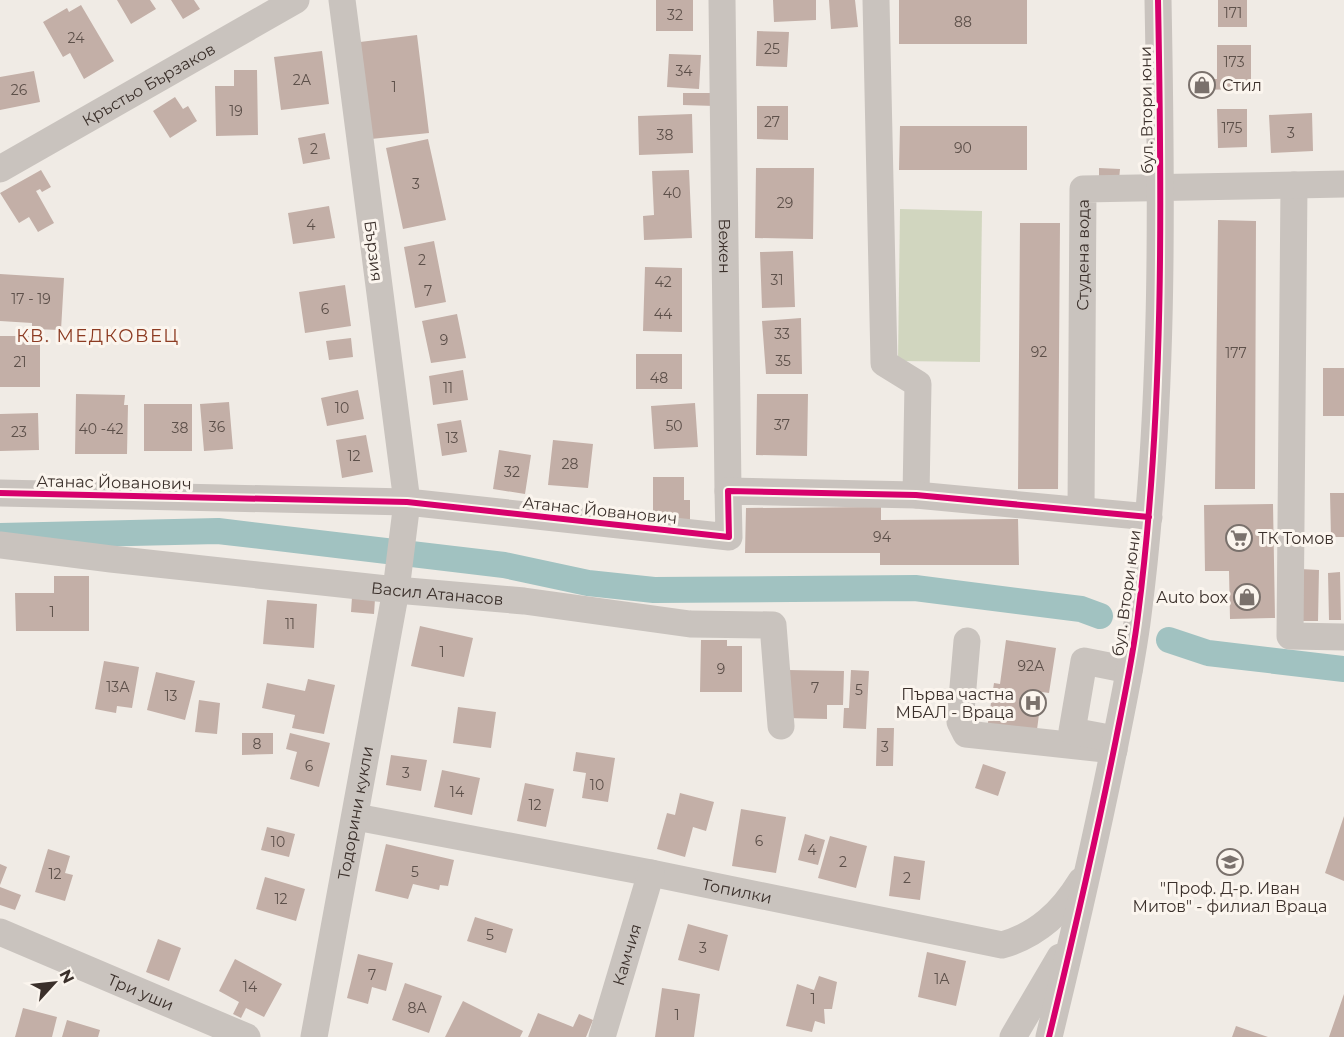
<svg xmlns="http://www.w3.org/2000/svg" width="1344" height="1037" viewBox="0 0 1344 1037" font-family="Montserrat,sans-serif">
  <rect width="100%" height="100%" fill="#f0ebe5"/>
  <!-- green -->
  <path fill="#d1d6bf" d="M900,209L982,211L980,362L898,361Z"/>
  <g fill="none" stroke-linecap="round" stroke-linejoin="round">
    <!-- canal -->
    <path stroke="#a1c2c1" stroke-width="26" d="M0,536L218,531L504,565L588,583L654,590L915,588L1081,609L1100,616
      M1169,640L1208,653L1344,669"/>
  </g>
  <!-- building -->
  <path fill="#c3afa7" d="M117,0H150L156,9L131,24Z
    M171,0H194L200,9L183,19Z
    M656,0H693V31H656Z
    M773,0H816V20L774,22Z
    M829,0H855L858,27L831,29Z
    M899,0H1027V44H899Z
    M1218,0H1247V27H1218Z
    M81,5L114,61L84,79L70,53L63,57L43,22L67,8L69,12Z
    M757,31L789,32L787,67L756,66Z
    M417,35L429,133L371,139L360,42Z
    M1217,45H1251V81H1243V89L1199,90V79H1217Z
    M322,51L329,104L281,110L274,57Z
    M669,54L701,55L699,89L667,87Z
    M234,70H257L258,135L216,136L215,86H234Z
    M34,71L40,102L0,110V77Z
    M683,93H715V106L683,105Z
    M175,97L183,109L188,106L197,121L170,138L153,111Z
    M757,106H788V140L757,139Z
    M1217,109H1247V147L1218,148Z
    M1312,113L1313,151L1271,153L1269,115Z
    M692,114L693,153L639,155L638,116Z
    M900,126H1027V170H899Z
    M325,133L330,159L303,164L298,138Z
    M428,139L446,220L403,229L386,148Z
    M756,168H814L813,239L755,238Z
    M1099,168L1120,169L1119,180H1099Z
    M41,170L51,187L42,192L40,189L36,191L54,223L38,232L29,217L19,223L0,193Z
    M689,170L692,238L644,240L643,216L654,215L652,171Z
    M329,206L335,238L293,244L288,213Z
    M1218,220L1256,221L1255,489H1215Z
    M1020,223H1060L1058,489H1018Z
    M434,241L446,302L415,308L404,247Z
    M793,251L795,307L762,308L760,252Z
    M645,267L682,268V332L643,331Z
    M0,274L64,278L61,330L32,329V323L0,321Z
    M345,285L351,326L305,333L299,292Z
    M457,314L466,358L431,363L422,321Z
    M801,318L802,374H766L762,321Z
    M0,336H40V387H0Z
    M351,338L353,357L329,360L326,341Z
    M636,354H682V389H636Z
    M1323,368H1344V416H1323Z
    M463,370L468,400L433,405L429,376Z
    M358,390L364,419L327,426L321,398Z
    M76,394L125,395L124,405H128L127,454H75Z
    M757,394H808L807,456L756,455Z
    M229,402L233,449L204,451L200,404Z
    M695,403L698,447L654,449L651,406Z
    M144,404H192V451H144Z
    M38,413L39,450L0,451V414Z
    M461,420L467,452L442,456L437,424Z
    M366,435L373,472L342,478L336,440Z
    M553,440L593,444L588,488L548,485Z
    M499,450L531,455L525,494L493,489Z
    M653,477H684V500H690V524H662V514H653Z
    M1330,493H1344V537H1331Z
    M1273,504L1275,618L1230,619L1229,571H1205L1204,505Z
    M881,507V520L1018,519L1019,565H880V553H745L746,508Z
    M1300,569L1319,570L1318,621H1299Z
    M1340,572L1341,620H1329L1328,573Z
    M54,576H89V631H16L15,593H54Z
    M352,597L375,599L374,614L351,612Z
    M267,600L317,604L314,648L263,644Z
    M420,626L473,638L464,677L411,666Z
    M701,640H727V646H742V692H700Z
    M1006,640L1056,648L1049,693L1042,692L1036,737L987,729L994,683L1000,684Z
    M104,661L139,667L132,708L117,706L116,713L95,709Z
    M787,670L844,671L843,705H827V719L787,718Z
    M851,670L869,671L866,729L843,728L844,708H849Z
    M156,672L195,681L185,720L147,710Z
    M308,679L335,685L324,734L292,728L295,715L262,708L267,683L305,691Z
    M199,700L220,703L217,734L195,732Z
    M458,707L496,712L491,748L453,743Z
    M877,728H894L893,766H876Z
    M242,733H273V754L242,755Z
    M290,733L330,743L319,787L290,779L297,752L286,749Z
    M576,752L615,758L608,802L582,798L586,773L573,771Z
    M391,755L427,760L421,791L386,785Z
    M983,764L1006,772L998,796L975,788Z
    M442,770L480,778L472,815L434,807Z
    M525,783L554,789L546,827L517,821Z
    M680,793L714,802L706,831L693,827L685,857L657,849L667,813L675,815Z
    M741,809L786,817L776,873L732,866Z
    M1344,816V881L1325,873Z
    M267,827L295,834L289,857L261,850Z
    M805,834L825,840L818,865L798,860Z
    M830,836L867,846L856,888L818,878Z
    M386,844L454,860L448,886L440,885L439,890L413,884L408,899L375,891Z
    M48,849L70,856L65,873L73,875L65,901L35,892Z
    M894,856L925,861L920,900L889,896Z
    M0,864L7,867L0,885Z
    M265,877L305,889L296,921L256,909Z
    M0,887L21,895L15,910L0,905Z
    M475,917L513,929L506,953L467,941Z
    M688,924L728,935L719,971L678,960Z
    M158,939L181,948L169,981L146,972Z
    M927,952L966,961L956,1006L918,997Z
    M358,954L393,963L386,991L372,987L368,1004L347,998Z
    M235,959L282,984L264,1017L246,1008L241,1018L233,1014L239,1002L219,991Z
    M819,976L837,982L832,1009H824L825,1024L815,1021L812,1032L786,1026L797,984L814,990Z
    M405,983L442,996L429,1033L392,1020Z
    M662,988L700,994L694,1037H655Z
    M1344,994V1037H1329Z
    M463,1001L523,1031L520,1037H445Z
    M23,1008L57,1017L52,1037H15Z
    M538,1013L573,1027L579,1014L593,1020L586,1037H528Z
    M67,1020L100,1030L98,1037H62Z
    M1236,1026L1268,1037H1232Z"/>
  <g fill="none" stroke-linecap="round" stroke-linejoin="round">
    <!-- minor -->
    <g stroke="#c9c3be" stroke-width="27">
      <path id="s1" d="M722,0L728,491"/>
      <path d="M876,0L884,363L918,384L916,495"/>
      <path id="s2" d="M0,169L296,0"/>
      <path d="M1294,185L1290,636L1344,637"/>
      <path d="M0,493L407,502L729,537L728,491L916,495L1149,517"/>
      <path id="s3" d="M1081,510L1083,189L1344,184"/>
      <path id="s4" d="M0,545L111,559L396,590L524,601L690,624L773,625L781,726"/>
      <path d="M967,641L960,722L966,734L1114,750"/>
      <path d="M1104,737L1072,731L1084,661L1129,670"/>
      <path id="s5" d="M356,817L651,873L1002,945C1038,935 1062,912 1081,881"/>
      <path id="s6" d="M0,932L247,1037"/>
      <path id="s7" d="M314,1037L396,590L407,502L342,0"/>
      <path id="s8" d="M602,1037L651,873"/>
      <path d="M1013,1037L1060,957"/>
      <path d="M1049,1037C1073,938 1096,839 1116,739C1124,698 1133,657 1138,615C1164,413 1162,204 1158,0"/>
    </g>
    <defs>
      <path id="cycleway" d="M0,493L407,502L729,537L728,491L916,495L1149,517
        M1049,1037C1073,938 1096,839 1116,739C1124,698 1133,657 1138,615C1164,413 1162,204 1158,0"/>
    </defs>
    <!-- cycleway casing -->
    <use href="#cycleway" stroke="#fbf5ee" stroke-width="10"/>
    <!-- cycleway -->
    <use href="#cycleway" stroke="#d6006c" stroke-width="6"/>
  </g>
  <!-- icons -->
  <defs>
    <symbol id="shop-ring" viewBox="-11 -11 22 22"><circle r="9.5" fill="#fbf5ee" stroke="#7a716c" stroke-width="1.5"/><path d="M-5-2.5h2.3a2.7 3.5 0 0 1 5.4 0H5L5.5 6h-11ZM-1.5-2.5h3a1.5 2.3 0 0 0-3 0Z" fill="#7a716c"/></symbol>
    <symbol id="supermarket-ring" viewBox="-11 -11 22 22"><circle r="9.5" fill="#fbf5ee" stroke="#7a716c" stroke-width="1.5"/><path d="M-6-5.5h2.5l.6 2H6L4.5 2H-2.5L-4.4-4H-6ZM-1.5 3.2a1.3 1.3 0 1 0 .1 0ZM3 3.2a1.3 1.3 0 1 0 .1 0Z" fill="#7a716c"/></symbol>
    <symbol id="hospital-ring" viewBox="-11 -11 22 22"><circle r="9.5" fill="#fbf5ee" stroke="#7a716c" stroke-width="1.5"/><path d="M-5-5h3v3.5h4V-5h3V5h-3V1.5h-4V5h-3Z" fill="#7a716c"/></symbol>
    <symbol id="university-ring" viewBox="-11 -11 22 22"><circle r="9.5" fill="#fbf5ee" stroke="#7a716c" stroke-width="1.5"/><path d="M0-5L7-2L0 1L-7-2ZM-4 1L0 2.5L4 1V4Q0 6-4 4Z" fill="#7a716c"/></symbol>
  </defs>
  <g fill-rule="evenodd">
    <use href="#shop-ring" x="1187" y="70" width="30" height="30"/>
    <use href="#supermarket-ring" x="1224" y="523" width="30" height="30"/>
    <use href="#shop-ring" x="1232" y="582" width="30" height="30"/>
    <use href="#hospital-ring" x="1018" y="688" width="30" height="30"/>
    <use href="#university-ring" x="1215" y="847" width="30" height="30"/>
  </g>
  <g text-anchor="middle" stroke-width="6" stroke-linejoin="round" paint-order="stroke">
    <!-- number labels -->
    <g font-size="14" fill="#5d504a">
      <text x="1233" y="18">171</text>
      <text x="675" y="20">32</text>
      <text x="963" y="27">88</text>
      <text x="76" y="43">24</text>
      <text x="772" y="54">25</text>
      <text x="1234" y="67">173</text>
      <text x="684" y="76">34</text>
      <text x="302" y="85">2А</text>
      <text x="394" y="92">1</text>
      <text x="19" y="95">26</text>
      <text x="236" y="116">19</text>
      <text x="772" y="127">27</text>
      <text x="1232" y="133">175</text>
      <text x="1291" y="138">3</text>
      <text x="665" y="140">38</text>
      <text x="963" y="153">90</text>
      <text x="314" y="154">2</text>
      <text x="416" y="189">3</text>
      <text x="672" y="198">40</text>
      <text x="785" y="208">29</text>
      <text x="311" y="230">4</text>
      <text x="422" y="265">2</text>
      <text x="777" y="285">31</text>
      <text x="663" y="287">42</text>
      <text x="428" y="296">7</text>
      <text x="31" y="304">17 - 19</text>
      <text x="325" y="314">6</text>
      <text x="663" y="319">44</text>
      <text x="782" y="339">33</text>
      <text x="444" y="345">9</text>
      <text x="1039" y="357">92</text>
      <text x="1236" y="358">177</text>
      <text x="783" y="366">35</text>
      <text x="20" y="367">21</text>
      <text x="659" y="383">48</text>
      <text x="448" y="393">11</text>
      <text x="342" y="413">10</text>
      <text x="782" y="430">37</text>
      <text x="674" y="431">50</text>
      <text x="217" y="432">36</text>
      <text x="180" y="433">38</text>
      <text x="101" y="434">40 -42</text>
      <text x="19" y="437">23</text>
      <text x="452" y="443">13</text>
      <text x="354" y="461">12</text>
      <text x="570" y="469">28</text>
      <text x="512" y="477">32</text>
      <text x="882" y="542">94</text>
      <text x="52" y="617">1</text>
      <text x="290" y="629">11</text>
      <text x="442" y="657">1</text>
      <text x="1031" y="671">92А</text>
      <text x="721" y="674">9</text>
      <text x="118" y="692">13А</text>
      <text x="815" y="693">7</text>
      <text x="859" y="695">5</text>
      <text x="171" y="701">13</text>
      <text x="257" y="749">8</text>
      <text x="885" y="752">3</text>
      <text x="309" y="771">6</text>
      <text x="406" y="778">3</text>
      <text x="597" y="790">10</text>
      <text x="457" y="797">14</text>
      <text x="535" y="810">12</text>
      <text x="759" y="846">6</text>
      <text x="278" y="847">10</text>
      <text x="812" y="855">4</text>
      <text x="843" y="867">2</text>
      <text x="415" y="877">5</text>
      <text x="55" y="879">12</text>
      <text x="907" y="883">2</text>
      <text x="281" y="904">12</text>
      <text x="490" y="940">5</text>
      <text x="703" y="953">3</text>
      <text x="372" y="980">7</text>
      <text x="942" y="984">1А</text>
      <text x="250" y="992">14</text>
      <text x="813" y="1004">1</text>
      <text x="417" y="1013">8A</text>
      <text x="677" y="1020">1</text>
    </g>
    <!-- street labels -->
    <g font-size="16" fill="#3b302b" stroke="#fbf5ee">
      <text dy="6" stroke="none"><textPath href="#s2" startOffset="171">Кръстьо Бързаков</textPath></text>
      <text transform="translate(1146 110) rotate(-91)" y="6">бул. Втори юни</text>
      <text dy="6" stroke="none"><textPath href="#s1" startOffset="246">Вежен</textPath></text>
      <text transform="translate(374 251) rotate(83)" y="6">Бързия</text>
      <text dy="6" stroke="none"><textPath href="#s3" startOffset="255">Студена вода</textPath></text>
      <text transform="translate(114 482) rotate(1)" y="6">Атанас Йованович</text>
      <text transform="translate(600 510) rotate(6)" y="6">Атанас Йованович</text>
      <text dy="6" stroke="none"><textPath href="#s4" startOffset="440">Васил Атанасов</textPath></text>
      <text transform="translate(1126 593) rotate(-82)" y="6">бул. Втори юни</text>
      <text dy="6" stroke="none"><textPath href="#s7" startOffset="228">Тодорини кукли</textPath></text>
      <text dy="6" stroke="none"><textPath href="#s5" startOffset="388">Топилки</textPath></text>
      <text dy="6" stroke="none"><textPath href="#s8" startOffset="86">Камчия</textPath></text>
      <text dy="6" stroke="none"><textPath href="#s6" startOffset="153">Три уши</textPath></text>
    </g>
    <!-- poi labels -->
    <g font-size="16" fill="#3b302b" stroke="#fbf5ee" text-anchor="start">
      <text x="1222" y="91">Стил</text>
      <text x="1258" y="544">ТК Томов</text>
      <text x="1228" y="603" text-anchor="end">Auto box</text>
      <text x="1014" y="700" text-anchor="end">Първа частна<tspan x="1014" dy="18">МБАЛ - Враца</tspan></text>
      <text x="1230" y="894" text-anchor="middle">"Проф. Д-р. Иван<tspan x="1230" dy="18">Митов" - филиал Враца</tspan></text>
    </g>
    <!-- neighbourhood labels -->
    <g font-size="18" letter-spacing="1.5" fill="#8c3b22" stroke="#fbf5ee">
      <text x="98" y="342">КВ. МЕДКОВЕЦ</text>
    </g>
  </g>
  <!-- north arrow -->
  <g transform="translate(54 983) rotate(63)" stroke="#fbf5ee" stroke-width="4.5" paint-order="stroke">
  <path d="M0-4.5L10 22L0 15L-10 22Z" fill="#3b302b"/>
  <text y="-9" font-size="16" font-weight="bold" text-anchor="middle" fill="#3b302b">N</text>
  </g>
</svg>
